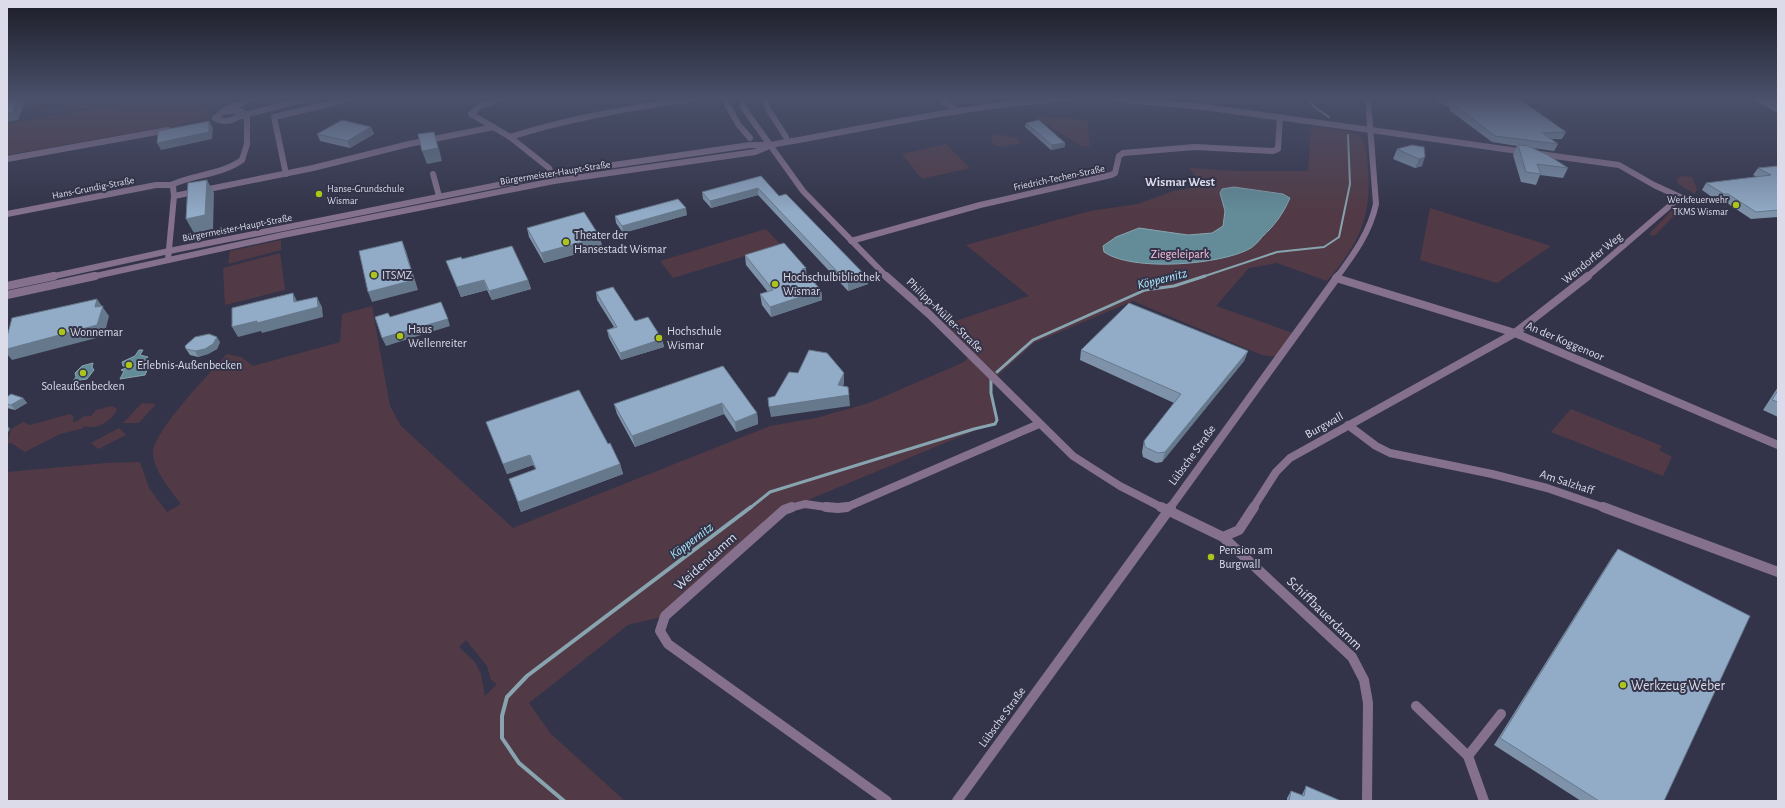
<svg xmlns="http://www.w3.org/2000/svg" width="1785" height="808" viewBox="0 0 1785 808" font-family="'Alegreya Sans',sans-serif">
  <rect width="100%" height="100%" fill="#333449"/>
  <!-- green -->
  <path fill="#513a45" fill-rule="evenodd" d="M34,99H40L39,103C45,112 56,111 65,110L68,99H140L52,113L40,111L32,107Z
    M145,99L207,100L209,119L176,125C170,128 165,129 158,128L7,155V124Z
    M1034,116L1087,120L1090,146H1081Z
    M1311,126C1322,128 1354,129 1361,138C1367,145 1367,158 1368,167C1372,217 1359,244 1327,281L1277,263L1249,268L1216,306L1296,334L1279,357L1262,355L1133,301L1034,343L994,379L990,390L996,418L993,423L784,510L665,616L628,625L529,703L551,734L625,801H7V472L106,463L140,462L149,488L167,512L181,504C170,490 155,472 153,454C152,432 211,372 227,354L241,357L253,366L340,342L342,314L372,306L390,406L401,426L513,528L770,426L816,418L869,403L964,362L970,355L941,326L1029,296L966,245L1090,211L1138,204L1173,191L1204,186L1189,168L1238,171H1308ZM466,640L487,666L491,680L497,684L485,696L481,674L475,662L459,647Z
    M993,134L1017,138L1021,143L1001,147L993,144L991,139Z
    M946,144L970,168L922,179L902,154Z
    M1682,176L1692,177L1697,189L1695,194L1678,184L1676,179Z
    M1430,208L1551,246L1497,283L1420,260Z
    M1671,211L1678,212L1654,236L1649,234Z
    M766,229L781,245L673,278L660,261Z
    M281,240V250L228,264L230,251Z
    M280,253L285,290L225,305L223,268Z
    M142,403L156,404L139,423H123Z
    M112,406L116,408L117,410C112,420 96,431 85,426L81,429L60,434L25,452L11,443H7L11,429L23,422L30,425L70,414L73,416V422C80,422 83,413 91,416L96,410Z
    M1571,409L1662,446L1659,450L1672,457L1663,476L1551,432Z
    M119,428L126,435L98,449L91,443Z"/>
  <!-- water -->
  <path fill="#638c98" stroke="#87a4b0" d="M1234,187L1283,194L1290,198C1283,214 1275,225 1262,237C1259,241 1255,245 1251,248C1222,265 1132,272 1104,252L1103,246L1116,237L1139,228L1188,235L1212,233L1223,226L1225,211L1220,193L1222,189Z
    M139,350H143L140,355L148,357L145,361L135,365L144,364V367L148,368L145,375L120,379L124,371L121,370L131,366H123L122,362L135,356Z
    M93,363L92,367L94,370L87,379L73,381L76,377L75,373L82,366Z"/>
  <g fill="none" stroke-linecap="round" stroke-linejoin="round">
    <!-- stream-far2 -->
    <path stroke="#87a4b0" stroke-width="2" d="M1308,99L1313,106L1329,117
      M1202,277L1277,252L1324,247L1339,237L1350,184L1348,135"/>
    <!-- stream-far1 -->
    <path stroke="#87a4b0" stroke-width="3" d="M997,372L1033,340L1145,290L1174,286L1205,276
      M750,508L770,492L974,429L995,424L997,420L991,393V379"/>
    <!-- stream -->
    <path stroke="#87a4b0" stroke-width="4" d="M564,801L519,763L502,738V716L507,697L527,676L751,507"/>
    <!-- pedestrian -->
    <path stroke="#85718d" stroke-width="6" d="M226,109L252,99
      M238,110L242,112V114C234,120 224,124 215,118L222,112Z
      M241,116L305,99
      M7,159L168,130
      M286,174L274,117L350,99
      M171,185C194,174 221,175 242,160L247,144V114"/>
    <!-- minor-far2 -->
    <path stroke="#85718d" stroke-width="6" d="M500,99L480,106L471,114L510,137L549,168L554,181
      M724,99L738,124L750,138
      M764,99L768,109L786,137
      M940,99L957,111
      M1371,130L1525,152
      M510,137C570,118 632,107 694,99
      M770,145L803,191L887,277
      M1540,154L1619,165L1654,185L1680,197L1587,277
      M433,174L439,196
      M174,196L313,168L409,144L494,127
      M7,214L156,185H171L173,187L174,196L168,260
      M851,241L980,205L1111,175L1115,173L1119,156L1123,153L1195,147L1273,151L1278,149L1280,117"/>
    <!-- minor-far1 -->
    <path stroke="#85718d" stroke-width="8" d="M886,276L929,314L1073,456L1120,486L1163,508
      M1336,278L1515,333L1778,445
      M1348,425L1376,446L1390,453L1492,474L1547,488L1605,508
      M790,508L805,504L833,508
      M845,508L1039,424
      M1253,508L1276,472L1290,458L1515,333L1588,276"/>
    <!-- minor -->
    <path stroke="#85718d" stroke-width="10" d="M792,507L784,510L665,616L660,631L668,644L887,801
      M826,507L838,508L847,507
      M1161,507L1223,537L1352,657L1364,680L1368,703L1367,801
      M1603,507L1778,572
      M1223,537L1239,530L1254,507
      M1416,706L1468,756L1484,801
      M1468,756L1501,714"/>
    <!-- tertiary-far2 -->
    <path stroke="#85718d" stroke-width="6" d="M742,99L743,107L770,145
      M1115,99L1204,107L1371,130
      M50,277L169,251L552,174L750,145H770C870,128 968,104 1069,99
      M91,277L283,235L554,181L755,152L767,147
      M1337,277C1354,254 1370,232 1376,204L1368,99"/>
    <!-- tertiary-far1 -->
    <path stroke="#85718d" stroke-width="8" d="M7,286L54,276
      M7,295L95,276
      M1170,508L1338,276"/>
    <!-- tertiary -->
    <path stroke="#85718d" stroke-width="10" d="M957,801L1171,507"/>
  </g>
  <!-- wall -->
  <path fill="#7e93aa" d="M1438,99H1519L1566,132L1562,139H1551L1558,144L1554,151L1533,148L1568,168L1563,178L1540,175L1536,185L1521,182L1513,155L1517,146L1492,142L1449,110L1450,108L1437,101Z
    M1752,99H1778V113Z
    M1026,123L1065,147L1051,150L1025,127Z
    M371,127L374,134L350,148L320,141L317,134Z
    M1424,147L1422,166L1415,168L1393,159L1397,149Z
    M1778,166V217L1751,219L1724,201L1719,202L1702,190L1706,183L1757,177L1753,175L1758,168Z
    M761,176L779,196L868,284L848,291L758,195L711,208L703,199L702,192Z
    M687,215L623,233L616,223L615,216Z
    M527,228L600,237L602,247L544,263L529,237Z
    M745,255L821,290L822,300L771,317L762,305L760,294L768,292L746,265Z
    M462,259L528,280L531,289L492,300L487,290L461,297L446,261Z
    M596,292L635,321L662,339L664,347L621,360L609,338L607,330L614,327L597,300Z
    M220,342L217,349L208,354L198,357L190,355L186,349Z
    M1081,350L1248,351L1244,361L1162,462L1156,463L1143,457L1142,452L1144,441L1174,403L1080,360Z
    M723,366L757,413L758,424L736,432L724,414L635,447L617,414L614,404Z
    M1778,387V417L1763,410Z
    M7,397L23,398L27,403L15,410L7,408Z
    M486,422L608,444L620,464L623,474L521,512L509,479L536,470L533,465L507,474Z
    M1618,549L1664,801H1581L1494,745L1612,557Z
    M1306,786L1341,801H1287V798L1291,791L1302,795Z"/>
  <!-- shaded-wall -->
  <path fill="#66788b" d="M17,99H26L18,120L7,122V113Z
    M209,121L213,128L212,139L161,150L157,143Z
    M371,127L374,134L350,148L347,141Z
    M434,132L438,145L442,161L427,164L422,151Z
    M1065,143V147L1051,150L1052,145Z
    M1425,157L1422,166L1415,168L1419,159Z
    M207,180L214,193L213,229L194,233L186,219Z
    M758,188V195L711,208L710,201Z
    M686,208L687,215L623,233L622,226Z
    M600,237L602,247L544,263L541,253Z
    M402,241L406,251L418,290L372,302L368,292Z
    M806,268L807,278L802,269Z
    M867,277L868,284L848,291V283Z
    M484,280L487,290L461,297L457,287Z
    M528,280L531,289L492,300L489,291Z
    M821,290L822,300L771,317L770,307Z
    M293,293L298,303L317,297L322,307L323,317L262,333L261,331L238,337L232,327L257,321L294,302Z
    M97,299L109,316L104,336L12,360L7,354V349L95,307Z
    M448,319L450,326L386,346L382,338Z
    M217,337L220,342L217,349L208,354L198,357L195,351Z
    M662,339L664,347L621,360L620,353Z
    M1248,351L1244,361L1162,462L1165,452Z
    M844,373V384L838,395V385Z
    M849,395L850,406L771,417L769,407Z
    M23,398L27,403L15,410L11,405Z
    M722,403L724,414L635,447L632,436Z
    M757,413L758,424L736,432L735,422Z
    M7,425L10,429L7,434Z
    M530,455L533,465L507,474L503,464Z
    M620,464L623,474L521,512L518,502Z"/>
  <!-- building -->
  <path fill="#92abc6" stroke="#66788b" d="M7,99H17L12,112L7,113Z
    M1449,99H1519L1566,132L1543,133L1558,144L1495,136L1452,103H1454Z
    M1769,99H1778V104Z
    M342,120L371,127L347,141L317,134Z
    M1039,120L1065,143L1052,145L1026,123Z
    M209,121V132L157,143L158,131Z
    M434,132L438,148L422,151L418,134Z
    M1412,145L1424,147L1425,157L1419,159L1397,149Z
    M1518,145L1528,146L1548,155L1568,168L1537,164L1541,174L1526,172Z
    M1778,166V210L1756,212L1728,194H1724L1706,183L1771,175L1758,168Z
    M761,176L779,196L786,194L867,277L848,283L758,188L710,201L702,192Z
    M207,180L205,215L186,219L188,183Z
    M678,199L686,208L622,226L615,216Z
    M584,212L600,237L541,253L527,228Z
    M402,241L414,280L368,292L359,251Z
    M784,243L806,268L802,269L821,290L770,307L760,294L773,290L745,255Z
    M512,246L528,280L489,291L484,280L457,287L446,261L461,257L462,259Z
    M613,287L635,321L648,317L662,339L620,353L607,330L617,327L596,292Z
    M293,293L294,302L317,297L318,307L257,323V321L232,327V308Z
    M97,299L95,307L103,306L97,325L7,349V337L12,318Z
    M441,302L448,319L382,338L375,317L388,313L390,317Z
    M1129,303L1248,351L1165,452L1158,453L1145,447L1144,441L1181,394L1081,350Z
    M209,334L217,337L213,344L205,349L195,351L186,349L185,346L195,337Z
    M809,350L827,353L844,373L838,385L848,387L849,395L769,407L768,398L775,396L789,372L798,373Z
    M723,366L757,413L735,422L722,403L632,436L614,404Z
    M579,390L608,444L610,443L620,464L518,502L509,479L536,469L530,455L503,464L486,422Z
    M1778,390V402L1772,400Z
    M11,394L23,398L11,405L7,404V397Z
    M1618,549L1750,616L1664,801H1599L1500,738Z
    M1306,786L1341,801H1289L1291,791L1304,796Z"/>
  <!-- sky -->
  <linearGradient id="sky" x2="0" y2="1"><stop stop-color="#1c1d28"/><stop offset="0.46" stop-color="#4a506a"/><stop offset="1" stop-color="#4a506a" stop-opacity="0"/></linearGradient>
  <rect width="1785" height="213" fill="url(#sky)"/>
  <!-- markers -->
  <g fill="#abc615" stroke="#333449" stroke-width="1.5">
    <circle cx="319" cy="194" r="4"/>
    <circle cx="1736" cy="205" r="4"/>
    <circle cx="566" cy="242" r="4"/>
    <circle cx="374" cy="275" r="4"/>
    <circle cx="775" cy="284" r="4"/>
    <circle cx="62" cy="332" r="4"/>
    <circle cx="400" cy="336" r="4"/>
    <circle cx="659" cy="338" r="4"/>
    <circle cx="129" cy="365" r="4"/>
    <circle cx="83" cy="373" r="4"/>
    <circle cx="1211" cy="557" r="4"/>
    <circle cx="1623" cy="685" r="4"/>
  </g>
  <g text-anchor="middle" stroke-width="4" stroke-linejoin="round" paint-order="stroke">
    <!-- far-street labels -->
    <g font-size="10" fill="#dbdbe9" stroke="#333449">
      <text transform="translate(555 172) rotate(-9)" y="4">Bürgermeister-Haupt-Straße</text>
      <text transform="translate(1059 177) rotate(-12)" y="4">Friedrich-Techen-Straße</text>
      <text transform="translate(93 187) rotate(-11)" y="4">Hans-Grundig-Straße</text>
      <text transform="translate(237 227) rotate(-11)" y="4">Bürgermeister-Haupt-Straße</text>
    </g>
    <!-- far-poi labels -->
    <g font-size="10" fill="#dbdbe9" stroke="#333449" text-anchor="start">
      <text x="327" y="192">Hanse-Grundschule<tspan x="327" dy="12">Wismar</tspan></text>
      <text x="1728" y="203" text-anchor="end">Werkfeuerwehr<tspan x="1728" dy="12">TKMS Wismar</tspan></text>
    </g>
    <!-- poi labels -->
    <g font-size="12" fill="#dbdbe9" stroke="#333449" text-anchor="start">
      <text x="574" y="239">Theater der<tspan x="574" dy="14">Hansestadt Wismar</tspan></text>
      <text x="382" y="279">ITSMZ</text>
      <text x="783" y="281">Hochschulbibliothek<tspan x="783" dy="14">Wismar</tspan></text>
      <text x="408" y="333">Haus<tspan x="408" dy="14">Wellenreiter</tspan></text>
      <text x="667" y="335">Hochschule<tspan x="667" dy="14">Wismar</tspan></text>
      <text x="70" y="336">Wonnemar</text>
      <text x="137" y="369">Erlebnis-Außenbecken</text>
      <text x="83" y="390" text-anchor="middle">Soleaußenbecken</text>
      <text x="1219" y="554">Pension am<tspan x="1219" dy="14">Burgwall</tspan></text>
    </g>
    <!-- park labels -->
    <g font-size="12" fill="#fec1dd" stroke="#333449">
      <text x="1180" y="258">Ziegeleipark</text>
    </g>
    <!-- street labels -->
    <g font-size="12" fill="#dbdbe9" stroke="#333449">
      <text transform="translate(1592 258) rotate(-39)" y="4">Wendorfer Weg</text>
      <text transform="translate(945 315) rotate(44)" y="4">Philipp-Müller-Straße</text>
      <text transform="translate(1565 341) rotate(23)" y="4">An der Koggenoor</text>
      <text transform="translate(1324 425) rotate(-29)" y="4">Burgwall</text>
      <text transform="translate(1192 455) rotate(-54)" y="4">Lübsche Straße</text>
      <text transform="translate(1567 482) rotate(18)" y="4">Am Salzhaff</text>
      <text transform="translate(1002 717) rotate(-54)" y="4">Lübsche Straße</text>
    </g>
    <!-- far-district labels -->
    <g font-size="13" font-weight="bold" fill="#dbdbe9" stroke="#333449">
      <text x="1180" y="186">Wismar West</text>
    </g>
    <!-- water labels -->
    <g font-size="13" font-style="italic" fill="#b1ebfc" stroke="#333449">
      <text transform="translate(1162 278) rotate(-14)" y="5">Köppernitz</text>
      <text transform="translate(691 540) rotate(-37)" y="5">Köppernitz</text>
    </g>
    <!-- near-street labels -->
    <g font-size="14" fill="#dbdbe9" stroke="#333449">
      <text transform="translate(705 561) rotate(-42)" y="5">Weidendamm</text>
      <text transform="translate(1325 613) rotate(44)" y="5">Schiffbauerdamm</text>
    </g>
    <!-- near-poi labels -->
    <g font-size="14" fill="#dbdbe9" stroke="#333449" text-anchor="start">
      <text x="1631" y="690">Werkzeug Weber</text>
    </g>
  </g>
  <!-- border -->
  <rect width="1785" height="808" fill="none" stroke="#dbdbe9" stroke-width="16"/>
</svg>
